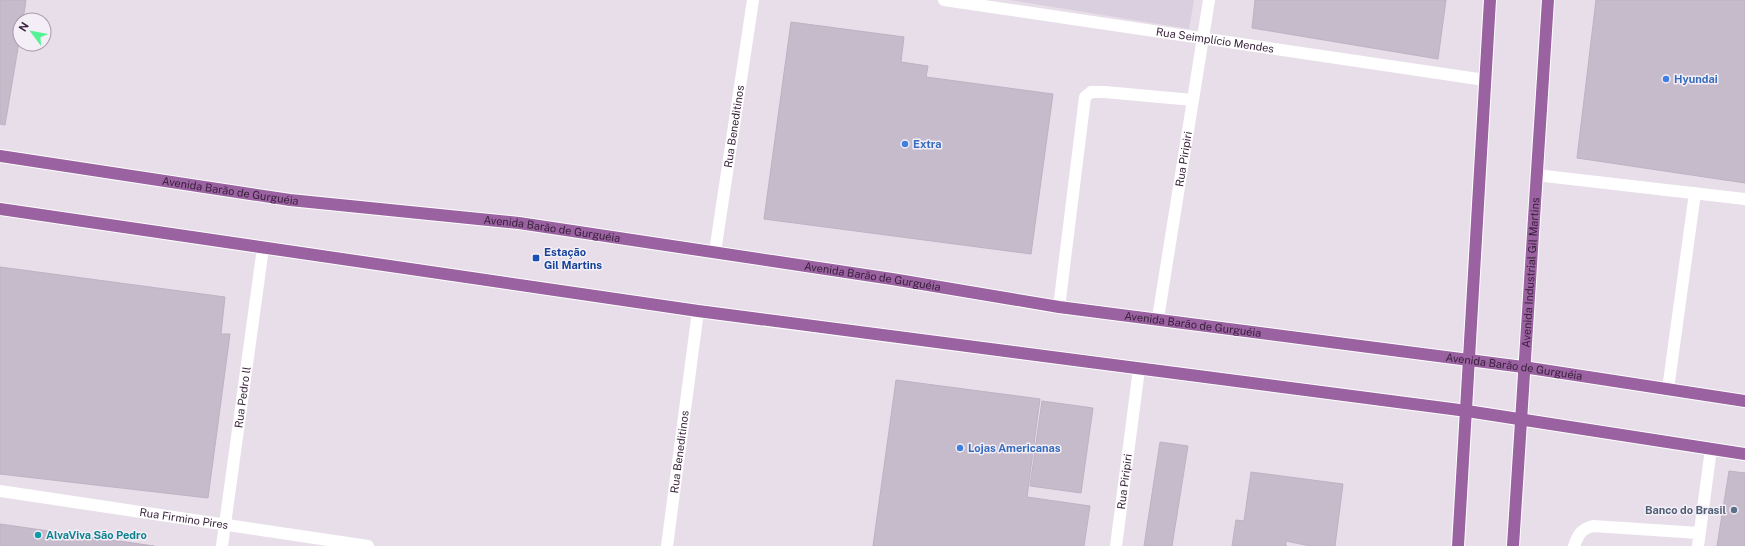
<svg xmlns="http://www.w3.org/2000/svg" width="1745" height="546" viewBox="0 0 1745 546" font-family="'Public Sans',sans-serif">
  <rect width="100%" height="100%" fill="#e7deea"/>
  <!-- built -->
  <path fill="#dacfde" d="M1010,0H1194L1189,29Z"/>
  <!-- building -->
  <path fill="#c6bbcb" stroke="#bfb1c3" d="M0,0H26L23,20H20V36L5,125L0,124Z
    M1255,0H1446L1438,59L1252,28Z
    M1596,0H1745V183L1577,158Z
    M791,22L904,37L901,62L928,66L926,77L1053,94L1031,254L764,219Z
    M0,267L225,297L221,334H230L208,498L0,474Z
    M896,380L1040,399L1027,497L1090,506L1084,546H873Z
    M1042,401L1093,408L1081,493L1030,486Z
    M1160,442L1188,446L1172,546H1144Z
    M1729,471L1745,473V546H1717Z
    M1251,472L1343,484L1335,546H1310L1286,541V546H1232L1236,520L1244,521Z
    M0,524L154,546H0Z"/>
  <g fill="none" stroke-linecap="round" stroke-linejoin="round">
    <defs>
      <g id="primary">
        <path id="s8" d="M0,156L290,200L519,223L892,279L1059,307L1523,367L1745,401"/>
        <path d="M0,209L698,311L1467,411L1745,454"/>
        <path d="M1458,546L1490,0"/>
        <path id="s9" d="M1513,546L1548,0"/>
      </g>
    </defs>
    <!-- primary casing -->
    <use href="#primary" stroke="#fff" stroke-width="14"/>
    <!-- lane -->
    <path stroke="#fff" stroke-width="12" d="M1536,175L1745,199
      M1059,307L1085,97L1091,92H1105L1193,100
      M1668,389L1695,193
      M1574,546C1578,535 1581,529 1593,526L1699,533
      M1698,546L1711,449"/>
    <!-- street -->
    <g stroke="#fff" stroke-width="12">
      <path id="s1" d="M944,0L1485,80"/>
      <path id="s2" d="M715,252L753,0"/>
      <path id="s3" d="M1158,318L1209,0"/>
      <path id="s4" d="M0,491L368,546"/>
      <path id="s5" d="M222,546L263,248"/>
      <path id="s6" d="M667,546L698,311"/>
      <path id="s7" d="M1116,546L1139,369"/>
    </g>
    <!-- primary -->
    <use href="#primary" stroke="#9a62a0" stroke-width="12"/>
  </g>
  <!-- markers -->
  <g fill="#3f7fe0" stroke="#f4eef7" stroke-width="1.5">
    <circle cx="1666" cy="79" r="4"/>
    <circle cx="905" cy="144" r="4"/>
    <circle cx="960" cy="448" r="4"/>
  </g>
  <rect fill="#1a4fb4" stroke="#f4eef7" stroke-width="1.5" x="532" y="254" width="8" height="8" rx="2"/>
  <circle fill="#5c6f8a" stroke="#f4eef7" stroke-width="1.5" cx="1734" cy="510" r="4"/>
  <circle fill="#0f9aa8" stroke="#f4eef7" stroke-width="1.5" cx="38" cy="535" r="4"/>
  <g text-anchor="middle" stroke-width="3" stroke-linejoin="round" paint-order="stroke">
    <!-- street labels -->
    <g font-size="11" fill="#371f3a" stroke="#f4eef7">
      <text dy="4" stroke="none"><textPath href="#s1" startOffset="274">Rua Seimplício Mendes</textPath></text>
      <text dy="4" stroke="none"><textPath href="#s2" startOffset="127">Rua Beneditinos</textPath></text>
      <text dy="4" stroke="none"><textPath href="#s3" startOffset="161">Rua Piripiri</textPath></text>
      <text dy="4" stroke="none"><textPath href="#s8" startOffset="233">Avenida Barão de Gurguéia</textPath></text>
      <text dy="4" stroke="none"><textPath href="#s8" startOffset="557">Avenida Barão de Gurguéia</textPath></text>
      <text dy="4" stroke="none"><textPath href="#s9" startOffset="274">Avenida Industrial Gil Martins</textPath></text>
      <text dy="4" stroke="none"><textPath href="#s8" startOffset="881">Avenida Barão de Gurguéia</textPath></text>
      <text dy="4" stroke="none"><textPath href="#s8" startOffset="1205">Avenida Barão de Gurguéia</textPath></text>
      <text dy="4" stroke="none"><textPath href="#s8" startOffset="1529">Avenida Barão de Gurguéia</textPath></text>
      <text dy="4" stroke="none"><textPath href="#s5" startOffset="150">Rua Pedro ll</textPath></text>
      <text dy="4" stroke="none"><textPath href="#s6" startOffset="95">Rua Beneditinos</textPath></text>
      <text dy="4" stroke="none"><textPath href="#s7" startOffset="65">Rua Piripiri</textPath></text>
      <text dy="4" stroke="none"><textPath href="#s4" startOffset="186">Rua Firmino Pires</textPath></text>
    </g>
    <!-- shop labels -->
    <g font-size="11" font-weight="bold" fill="#366cbe" stroke="#f4eef7" text-anchor="start">
      <text x="1674" y="83">Hyundai</text>
      <text x="913" y="148">Extra</text>
      <text x="968" y="452">Lojas Americanas</text>
    </g>
    <!-- transit labels -->
    <g font-size="11" font-weight="bold" fill="#164399" stroke="#f4eef7" text-anchor="start">
      <text x="544" y="256">Estação<tspan x="544" dy="13">Gil Martins</tspan></text>
    </g>
    <!-- service labels -->
    <g font-size="11" font-weight="bold" fill="#4e5e75" stroke="#f4eef7" text-anchor="end">
      <text x="1726" y="514">Banco do Brasil</text>
    </g>
    <!-- culture labels -->
    <g font-size="11" font-weight="bold" fill="#0d838f" stroke="#f4eef7" text-anchor="start">
      <text x="46" y="539">AlvaViva São Pedro</text>
    </g>
  </g>
  <!-- north arrow -->
  <g transform="translate(32 32) rotate(302)"><circle r="19" fill="#f4eef7" stroke="#a89bab"/>
  <path d="M0-3L7 15L0 10L-7 15Z" fill="#53f394"/>
  <text y="-6" font-size="11" font-weight="bold" text-anchor="middle" fill="#371f3a">N</text>
  </g>
</svg>
